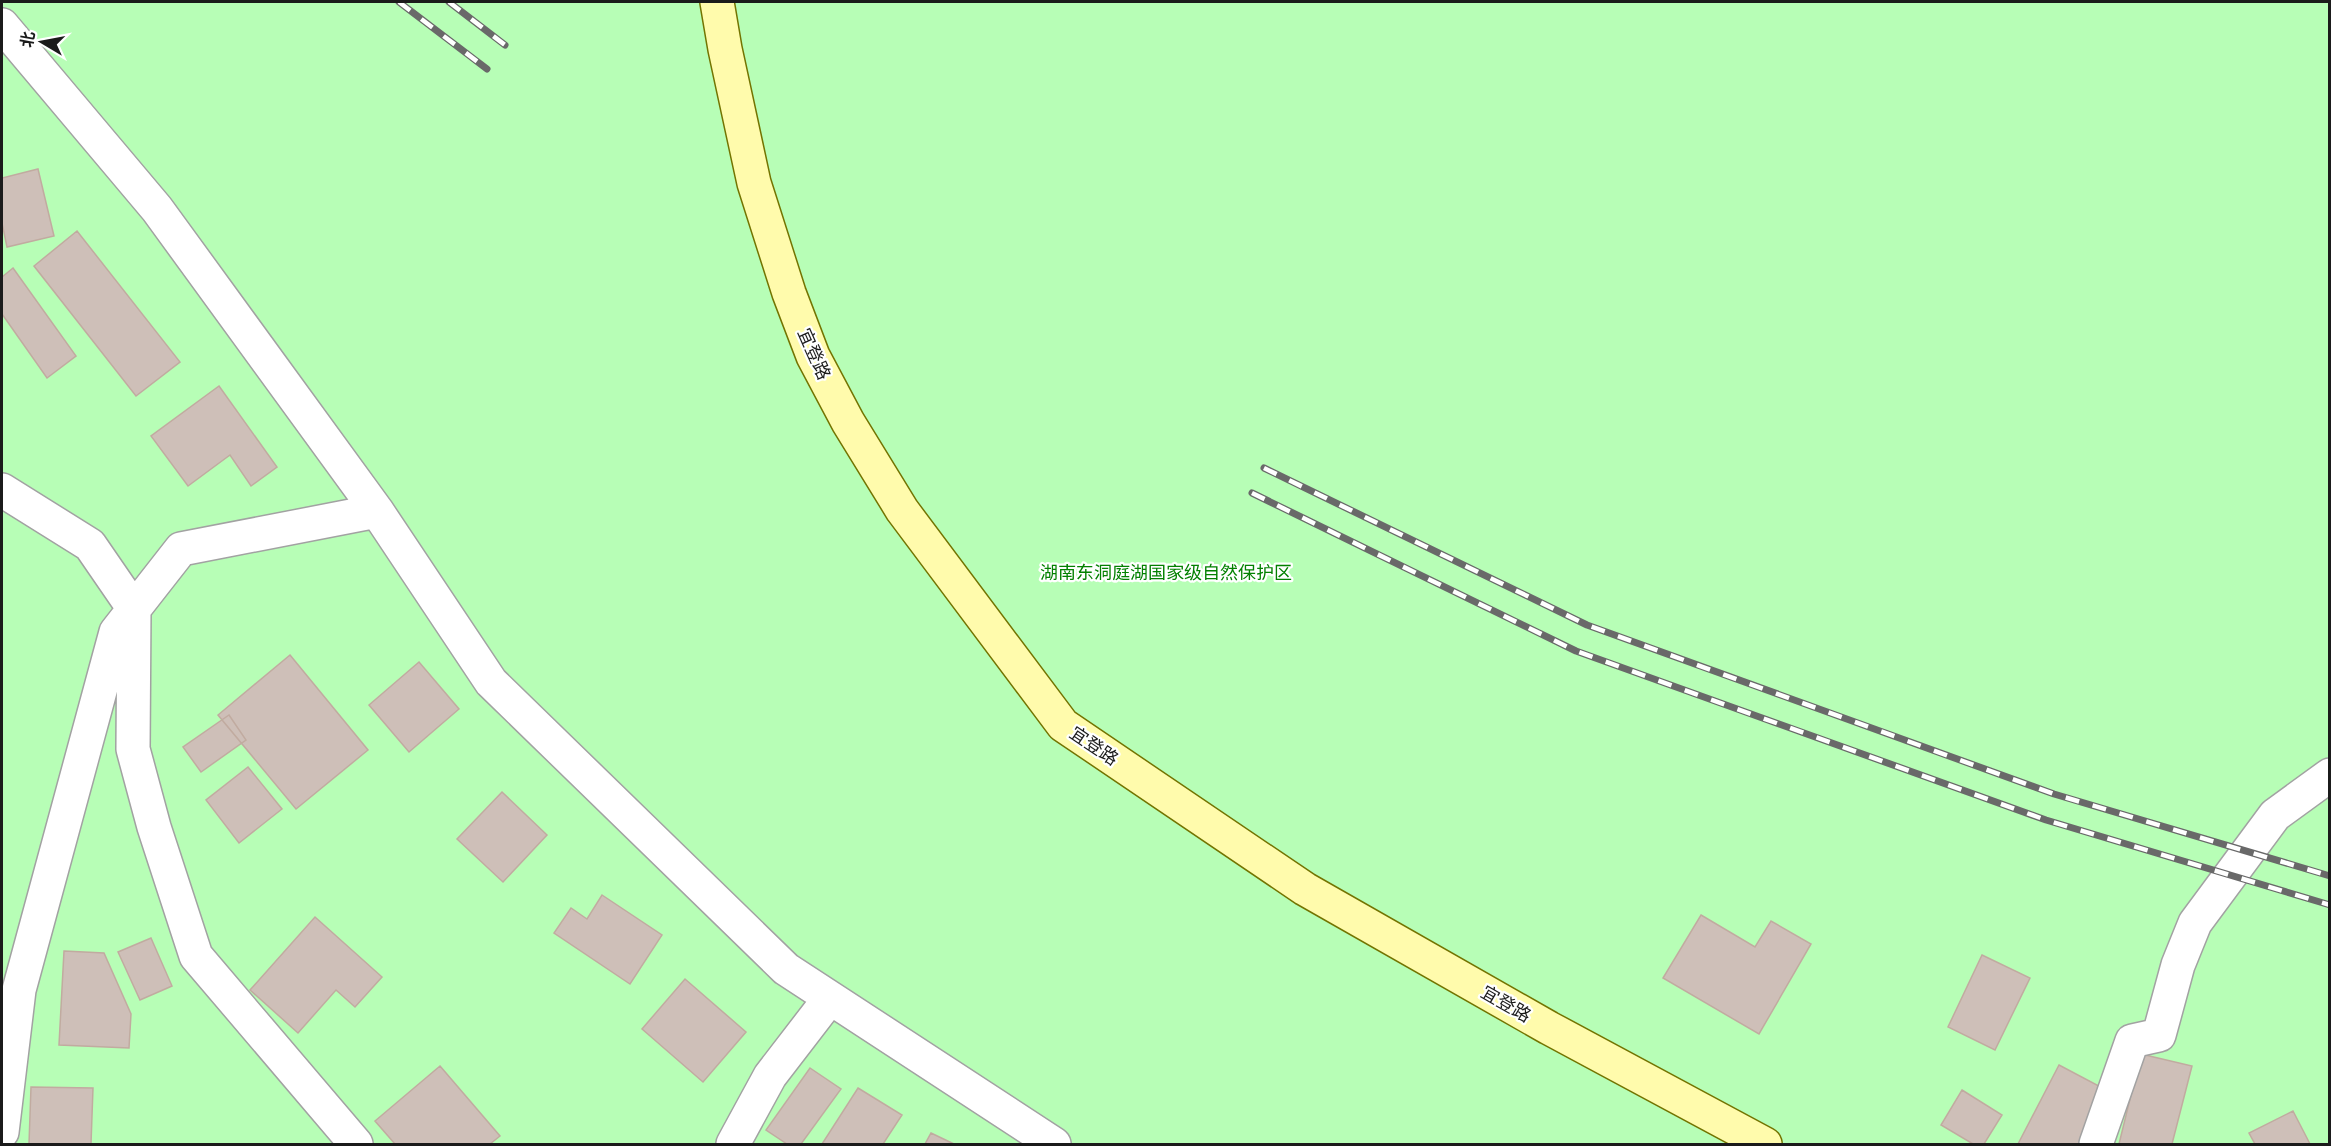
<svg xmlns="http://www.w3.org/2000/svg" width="2331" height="1146" viewBox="0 0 2331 1146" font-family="'Space Grotesk','Noto Sans SC',sans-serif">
  <rect width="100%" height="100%" fill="#eee7df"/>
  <!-- park -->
  <path fill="#b7feb6" d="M2,2H2329V1144H2Z"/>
  <!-- building -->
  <path fill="#cebfb8" stroke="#c1aba0" stroke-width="1.5" d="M38,169L54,236L7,247L2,223V178Z
    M77,231L180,362L136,396L34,266Z
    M13,268L76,356L47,378L2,314V277Z
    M219,386L277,467L251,486L230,455L188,486L151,436Z
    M290,655L368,750L296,809L218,715Z
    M419,662L459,709L409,752L369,705Z
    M229,715L246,740L201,772L183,747Z
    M248,767L282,809L239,843L206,800Z
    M502,792L547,835L503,882L457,839Z
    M602,895L662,935L630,984L554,933L571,908L587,919Z
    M1701,915L1755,947L1771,921L1811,944L1759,1034L1663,978Z
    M315,917L382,977L355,1007L336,990L298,1033L250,990Z
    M151,938L172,986L140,1000L118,952Z
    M64,951L104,953L131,1014L129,1048L59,1045Z
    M1982,955L2030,978L1995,1050L1948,1027Z
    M685,979L746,1032L703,1082L642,1029Z
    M2141,1054L2192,1066L2172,1144H2119Z
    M2059,1065L2114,1094L2087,1144H2018Z
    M440,1066L500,1136L490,1144H395L375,1121Z
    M810,1068L841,1089L801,1144H787L766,1130Z
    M31,1087L93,1088L91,1144H29Z
    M858,1088L902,1115L883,1144H822Z
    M1962,1090L2002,1115L1984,1144H1973L1941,1125Z
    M2293,1111L2310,1144H2255L2249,1133Z
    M931,1133L954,1144H925Z"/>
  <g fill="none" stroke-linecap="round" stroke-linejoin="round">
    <defs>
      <path id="street" d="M2,25L157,209L377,511L491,682L786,969L1054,1144
        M2,490L90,545L134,609L133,749L154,827L196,956L356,1144
        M2,1132L19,990L116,632L181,549L377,511
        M733,1144L770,1076L830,998
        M2096,1144L2132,1041L2159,1035L2178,965L2195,923L2275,815L2330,775"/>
      <path id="secondary" d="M717,2L725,49L754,183L789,293L813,356L848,422L902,510L1063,725L1305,889L1549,1028L1765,1144"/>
    </defs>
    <!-- street casing -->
    <use href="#street" stroke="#a2a2a2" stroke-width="36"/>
    <!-- secondary casing -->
    <use href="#secondary" stroke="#737400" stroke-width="36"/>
    <!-- street -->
    <use href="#street" stroke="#fff" stroke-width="33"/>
    <!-- secondary -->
    <use href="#secondary" stroke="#fffbac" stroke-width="33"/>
    <defs>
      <path id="rail" d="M399,2L487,69
        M449,2L505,45
        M1264,468L1587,625L2054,794L2330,876
        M1252,493L1576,651L2046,820L2330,905"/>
    </defs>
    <!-- rail casing -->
    <use href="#rail" stroke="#696969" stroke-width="7"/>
    <!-- rail -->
    <use href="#rail" stroke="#fff" stroke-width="4.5" stroke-dasharray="14" stroke-linecap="butt"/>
  </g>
  <g text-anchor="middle" stroke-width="4.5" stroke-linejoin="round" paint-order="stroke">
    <!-- street labels -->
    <g font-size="18" fill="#1b1b1b" stroke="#fff">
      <text transform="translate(814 354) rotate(66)" y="6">宜登路</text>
      <text transform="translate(1094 746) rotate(34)" y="6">宜登路</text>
      <text transform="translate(1506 1004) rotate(30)" y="6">宜登路</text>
    </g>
    <!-- park labels -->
    <g font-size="18" fill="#038101" stroke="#fff">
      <text x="1166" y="579">湖南东洞庭湖国家级自然保护区</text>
    </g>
  </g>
  <!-- border -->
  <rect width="2331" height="1146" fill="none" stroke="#1b1b1b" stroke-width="6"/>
  <!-- north arrow -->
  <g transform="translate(42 42) rotate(280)" stroke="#ffffff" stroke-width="4.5" paint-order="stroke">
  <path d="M0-4.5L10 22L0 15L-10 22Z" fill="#1b1b1b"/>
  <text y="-9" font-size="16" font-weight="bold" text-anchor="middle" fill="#1b1b1b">北</text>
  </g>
</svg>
